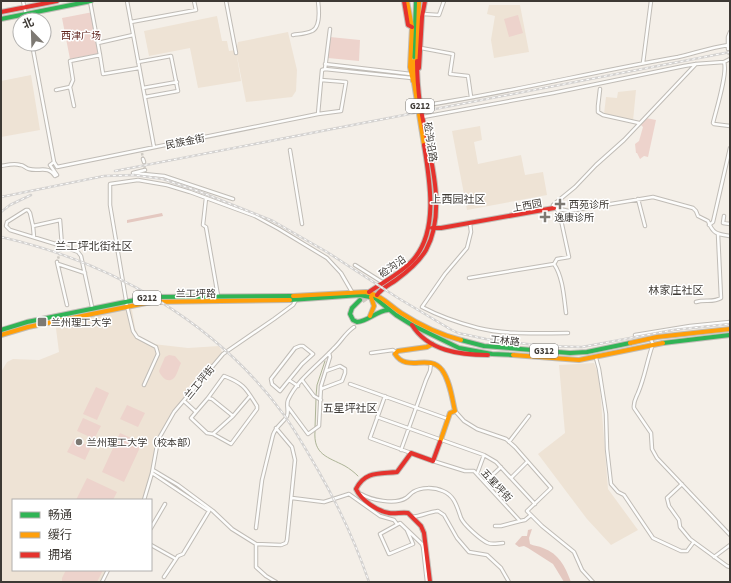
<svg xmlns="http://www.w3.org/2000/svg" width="731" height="583" viewBox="0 0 731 583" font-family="'Source Sans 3','Noto Sans SC',sans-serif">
  <rect width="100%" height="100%" fill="#f4efe8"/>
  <!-- built -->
  <path fill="#eee3d5" d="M489,5H520L529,52L494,58L491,40L495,16L487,14Z
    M217,16L222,41H227L229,51L236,50L238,42L288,32L297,70L296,91L292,97L246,102L236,51L241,81L198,88L190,48L149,56L144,31Z
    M31,75L40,130L1,137V81Z
    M636,90L633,121L604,114L606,97L617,98L618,92Z
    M480,126L482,140L474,142L478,164L521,155L525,175L543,172L547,195L467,210L452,131Z
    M127,306L132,310L135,328L140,339L153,344L188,348L219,346L223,354L174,412L160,435L153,469L144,500H13V570H108L102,582H1V372L7,362L13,359L39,360L59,352L55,321Z
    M594,363L599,376L608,489L638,530L611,545L587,519L538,454L565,433L559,365Z"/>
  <!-- green -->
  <path fill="#edd3cc" d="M93,12L101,53L70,59L62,18Z
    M518,15L523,33L509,37L504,19Z
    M330,37L360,40L359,61L328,58Z
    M646,118L656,120L648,157L644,156L640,159L637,153H636L635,144L639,141L643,127L640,124Z
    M169,355L175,356L181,363C179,367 177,375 174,378C168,384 161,377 159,371L165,357Z
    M96,387L109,393L97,420L83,414Z
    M127,405L145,413L138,427L120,419Z
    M83,418L101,426L94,439L77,431Z
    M120,433L142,443L124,482L102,472Z
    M74,439L91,447L85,460L67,452Z
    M87,478L117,492L113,500H76Z
    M66,570H103L97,582H62V578Z"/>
  <!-- forest -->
  <path fill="#e4c8c0" d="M162,213L163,216L127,223V220Z
    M532,529L529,538L530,544C534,546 539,546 543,548C559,554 565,566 571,582H564L553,564L528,548L524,546L519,547L515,544L522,536H527L528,530Z"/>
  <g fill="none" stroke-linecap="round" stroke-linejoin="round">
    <!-- stream -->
    <path stroke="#adb497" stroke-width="1" d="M316,396L317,385L325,361
      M315,428L316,399
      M315,431C313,455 328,457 345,466C350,469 354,472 358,476"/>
    <!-- street-tunnel -->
    <path stroke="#cfcbc4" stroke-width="2.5" stroke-dasharray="2.5 1" stroke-linecap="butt" d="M728,49L729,56
      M142,153L143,159
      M144,162L145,170
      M57,262L62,246"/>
    <!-- highway-tunnel -->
    <path stroke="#cfcbc4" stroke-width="5" stroke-dasharray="5 2.5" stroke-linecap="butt" d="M362,301L382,287"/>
    <defs>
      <path id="street" d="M23,1L27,20
        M90,1L100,55
        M127,1L154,147
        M226,1L236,53
        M423,14L439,15L444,1
        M131,22L196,10L194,1
        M293,35C299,34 306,34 312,31C321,27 319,9 318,1
        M98,43L133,35
        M32,44L54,162L57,167L318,114L341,111L346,82L321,80
        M421,48L453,54L450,74L468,76L471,97
        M728,49V37L730,32
        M138,62L171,56L178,91L145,97
        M724,62C728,73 716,110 713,123L714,124L730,126
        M643,63L651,1
        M325,64L411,74
        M696,64L624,140L596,165L575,187L553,205L554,208L569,211L653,197L693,208L696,211L698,216L708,221C713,234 717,234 730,236
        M325,69L412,78
        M143,88L177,82
        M600,89L598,106V112L603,115L639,123
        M56,90L70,87
        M74,106L70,87L73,80L70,61L100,55L103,74L139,68
        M421,106C507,93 592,72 678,57C695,53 710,48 728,45
        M318,114L322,70L325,69L330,29
        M423,117L553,93L684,66L696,64L724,62L730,59
        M290,150L302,224
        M143,159L144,162
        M1,166C7,165 14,163 20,165C24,165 25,168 29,169C39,172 48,165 55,176L57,175L50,165L54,162
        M145,170L133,173L164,176L233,199
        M206,198L203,225L206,227L218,296
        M638,199L645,226
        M724,216L723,223L730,224
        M470,223L471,232L467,248L445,274L422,307C439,316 459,323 478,328C506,335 538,333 568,333
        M709,225L713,222L730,148
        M33,226L34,237
        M62,246L10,230L6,226L7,222L26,210H28L30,213L33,226L60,220L62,246L78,252L81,256L92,307
        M57,262L67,305
        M58,264L85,273
        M554,264L557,259L569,257L561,220L557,209
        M355,265L382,282
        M469,278L554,264C563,277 564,298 566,313
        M696,302C705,299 713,303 721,298L718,234
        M635,335L690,326L730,322
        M650,338L653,344C647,360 645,377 638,393C636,398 633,402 634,408L651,433L652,449L657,458L730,535
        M300,346H303L313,354L302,364L280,391L272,384L271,379L295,348Z
        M371,353L393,350L396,352
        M596,358L599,369L606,414L607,449L611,484L618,492L624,495L653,538L681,551H687L693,543
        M289,380L298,386
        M302,380L314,396L321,400
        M350,384L448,419
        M144,385L158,354L156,347L137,337L133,331L127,306L110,205V184L138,180L167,185L190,192L255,216L279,229L327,258L341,273L352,292
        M321,389L342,381L345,373V369L340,366L326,371
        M385,396L370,438L411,453
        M208,398L224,376C245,384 246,389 257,406V409L231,444L213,434
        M184,401L196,412L208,398L212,399L233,416
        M288,407L308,434L319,426L321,386L330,357L329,353
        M455,411L464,421L477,429L506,439L515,447L551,488L527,511L542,526L574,552L582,570L593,582
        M196,412L191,418L207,433L213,434L233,416L250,396
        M377,417L484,455L496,462L535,504
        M509,442L529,416
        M401,450L426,380L430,371L431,363
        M433,461L465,471H474L520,521L525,520L531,515
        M153,470L178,485L213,511L232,529L256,544V567L266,576L276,582
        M152,473L209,511L183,554L178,556L164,577
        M477,474L484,455
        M511,478L527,462
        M485,482L501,467
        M682,484L667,498L669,506L679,520L680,527L690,539L727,566L730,567
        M361,494C371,500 395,505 406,498C408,497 410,494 413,492C421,487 434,487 443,491C455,496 457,507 461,518C464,525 481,540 488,543C493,545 498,543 503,543
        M292,498L324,502L349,494L380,516L394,520L397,524
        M144,500L152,473L158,440L174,412L223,354L274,319L293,305L296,300
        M412,517C422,516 428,512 438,511L444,515L457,538L469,552L487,555L501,568L509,582
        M495,526H501L520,521
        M151,528L165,504
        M256,528L262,480L273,435C276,426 284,422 287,416C289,411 286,405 288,400C297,380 318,365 333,349C341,342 345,333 354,327
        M407,530L413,544L389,554L380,534L400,523L422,544L423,547L427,582
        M256,544L281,545L286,543L287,540L295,460L292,447L276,428
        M151,545L176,559
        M714,557L730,545
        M102,582L108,570"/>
      <path id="fast" d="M1,19L91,1
        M414,57L416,1
        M290,300L360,295L375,298L396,315L412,325L459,348L492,354L513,355
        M360,300L352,308L350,314L353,320L357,322C369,321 376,311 388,310
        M1,330L27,322L150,297L293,296
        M461,340L484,346L570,353L587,352L630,343
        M663,343L730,335"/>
      <path id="slow" d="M407,1L412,27L410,67L413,81
        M414,61V83L424,145
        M417,61L419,1
        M293,296L366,292C382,296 388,304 401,313C418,324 441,335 461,340
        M370,316L374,306L371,297
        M1,335L28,327L151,302L290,300
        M630,343L657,337L730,329
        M432,344L427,347L398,351L395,354C407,373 429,353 442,370C450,381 452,398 455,411L450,413L440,442
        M513,355L579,360L663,343"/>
      <path id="jam" d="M404,1L408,25L412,27
        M1,12L57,1
        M419,68L422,17L425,1
        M432,228H441L554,208
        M369,292C383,282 400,274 412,261C439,233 430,181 424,145
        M377,295C382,288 389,285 396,280C407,272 419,262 426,250C449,208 427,148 420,104C418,89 417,75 417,61
        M412,325C428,351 460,355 488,355
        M430,582L424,533L421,526L408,513C402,512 395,514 389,513C377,511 361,500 356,489C365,471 379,474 397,472L411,453L433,461L440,442"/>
    </defs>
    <!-- street casing -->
    <use href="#street" stroke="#c0bcb6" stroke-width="4.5"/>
    <!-- fast casing -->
    <use href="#fast" stroke="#c0bcb6" stroke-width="6"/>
    <!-- slow casing -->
    <use href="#slow" stroke="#c0bcb6" stroke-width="6"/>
    <!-- jam casing -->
    <use href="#jam" stroke="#c0bcb6" stroke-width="6"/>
    <!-- street -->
    <use href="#street" stroke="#fdfdfc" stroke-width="2.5"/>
    <!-- fast -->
    <use href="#fast" stroke="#30b455" stroke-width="4"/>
    <!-- slow -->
    <use href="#slow" stroke="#ff9f0a" stroke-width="4"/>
    <!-- jam -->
    <use href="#jam" stroke="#e5322d" stroke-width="4"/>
    <defs>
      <path id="rail" d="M115,171L730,52
        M1,197L104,176L134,175L163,179L198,191L273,221L327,252L398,298L450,329L458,333L486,339L544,346L582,347L673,330L730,324
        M1,212L10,205L31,195
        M1,237C112,262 217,323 284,415C297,433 308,453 319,472C339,507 356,544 369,582"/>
    </defs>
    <!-- rail casing -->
    <use href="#rail" stroke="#d4d2d0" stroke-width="2.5"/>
    <!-- rail -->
    <use href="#rail" stroke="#fff" stroke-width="1" stroke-dasharray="3" stroke-linecap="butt"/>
  </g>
  <!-- markers -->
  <g fill="#7d7973" stroke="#fff" stroke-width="1.5">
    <path d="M558 198h4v4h4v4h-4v4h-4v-4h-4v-4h4z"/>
    <path d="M543 211h4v4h4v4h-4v4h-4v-4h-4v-4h4z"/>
    <rect x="37" y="317" width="10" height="10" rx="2"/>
    <circle cx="79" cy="442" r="4"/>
  </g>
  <g text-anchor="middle" stroke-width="3" stroke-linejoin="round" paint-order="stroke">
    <!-- shield labels -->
    <g fill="#fff" stroke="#777471" stroke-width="1">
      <rect x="406" y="99" width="28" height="14" rx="3"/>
      <rect x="133" y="291" width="28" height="14" rx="3"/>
      <rect x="530" y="344" width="28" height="14" rx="3"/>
    </g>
    <g font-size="9" font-weight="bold" fill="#3d3934">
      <text x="420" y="109">G212</text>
      <text x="147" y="301">G212</text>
      <text x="544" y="354">G312</text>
    </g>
    <!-- park labels -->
    <g font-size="10" fill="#5f241d" stroke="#fff">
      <text x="81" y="39">西津广场</text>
    </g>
    <!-- street labels -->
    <g font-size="10" fill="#3d3934" stroke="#fff">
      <text transform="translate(185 141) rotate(-11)" y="4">民族金街</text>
      <text transform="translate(431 142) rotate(81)" y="4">硷沟沿路</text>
      <text transform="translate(527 205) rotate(-10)" y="4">上西园</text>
      <text transform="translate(392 266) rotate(-35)" y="4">硷沟沿</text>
      <text x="196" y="297">兰工坪路</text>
      <text transform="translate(505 340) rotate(6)" y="4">工林路</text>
      <text transform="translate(199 382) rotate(-50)" y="4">兰工坪街</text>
      <text transform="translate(497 485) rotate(47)" y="4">五星坪街</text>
    </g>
    <!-- poi labels -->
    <g font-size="10" fill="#3d3934" stroke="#fff" text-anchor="start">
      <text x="569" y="208">西苑诊所</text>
      <text x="554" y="221">逸康诊所</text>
      <text x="51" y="326">兰州理工大学</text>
      <text x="87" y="446">兰州理工大学（校本部）</text>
    </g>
    <!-- neighbourhood labels -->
    <g font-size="11" fill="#3d3934" stroke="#fff">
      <text x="458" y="203">上西园社区</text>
      <text x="94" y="250">兰工坪北街社区</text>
      <text x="676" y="294">林家庄社区</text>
      <text x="350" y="412">五星坪社区</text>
    </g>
  </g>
  <!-- border -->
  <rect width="731" height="583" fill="none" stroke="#3d3934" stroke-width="4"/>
  <!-- legend -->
  <rect x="12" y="499" width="140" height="72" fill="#ffffff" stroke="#b1b0ae"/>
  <rect x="20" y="512" width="20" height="6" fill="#30b455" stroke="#b1b0ae"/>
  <text x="48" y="519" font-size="12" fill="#3d3934">畅通</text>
  <rect x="20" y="532" width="20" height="6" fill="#ff9f0a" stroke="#b1b0ae"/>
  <text x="48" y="539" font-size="12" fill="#3d3934">缓行</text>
  <rect x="20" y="552" width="20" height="6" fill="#e5322d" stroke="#b1b0ae"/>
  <text x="48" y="559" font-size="12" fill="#3d3934">拥堵</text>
  <!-- north arrow -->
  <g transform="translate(32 32) rotate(337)"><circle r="19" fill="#ffffff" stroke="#b1b0ae"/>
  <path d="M0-3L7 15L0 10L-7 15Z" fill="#7d7973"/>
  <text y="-6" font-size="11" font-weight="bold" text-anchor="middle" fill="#3d3934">北</text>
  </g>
</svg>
